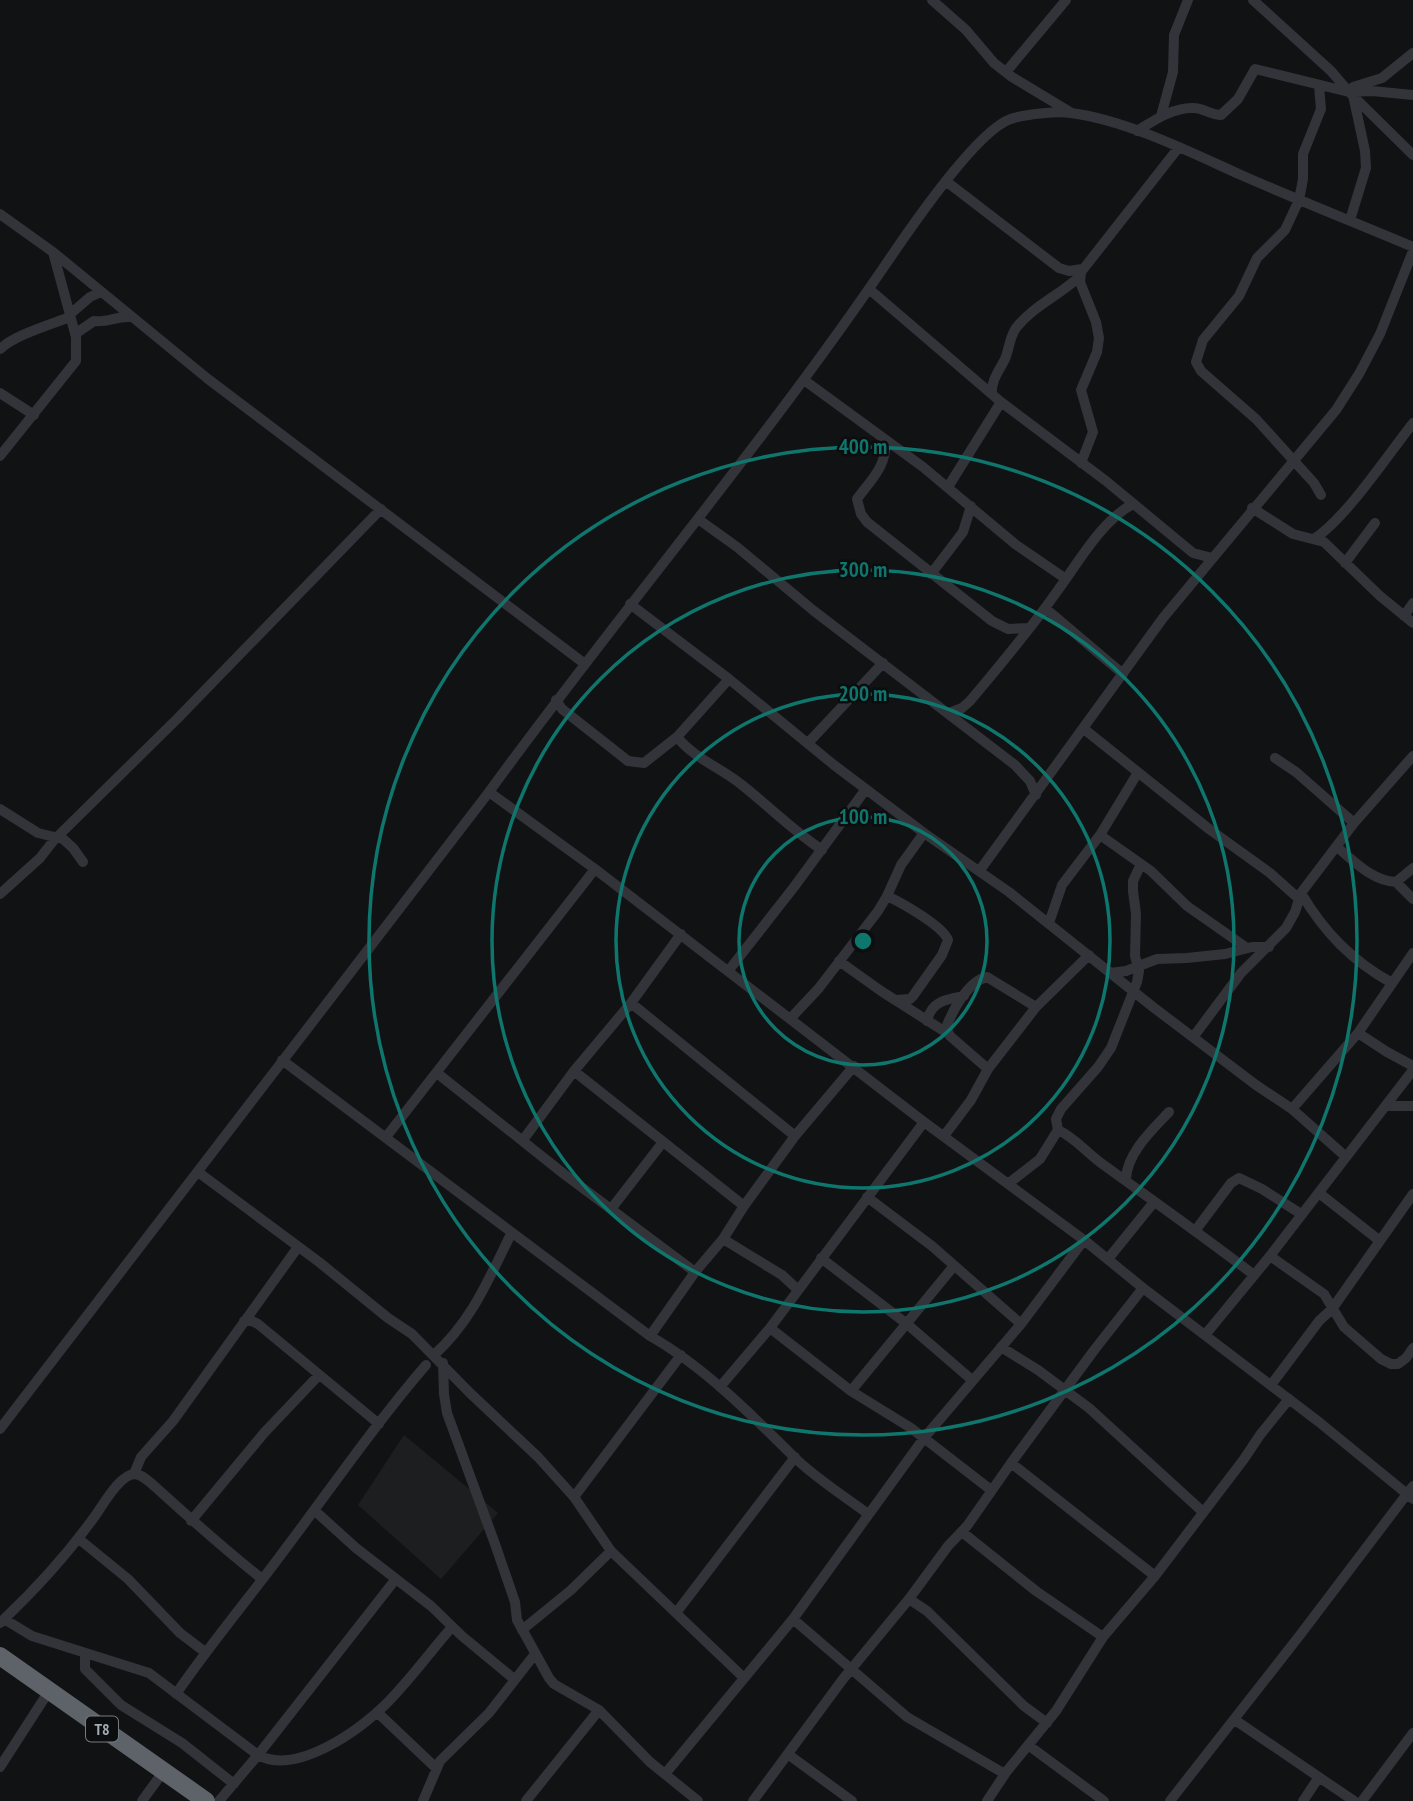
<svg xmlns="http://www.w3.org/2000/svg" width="1413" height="1801" viewBox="0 0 1413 1801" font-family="'PT Sans Narrow',sans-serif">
  <rect width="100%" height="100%" fill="#111213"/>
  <!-- built -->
  <path fill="#1d1e20" d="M404,1435L498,1513L441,1579L358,1505Z"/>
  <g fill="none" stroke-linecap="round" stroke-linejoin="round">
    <!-- street -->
    <path stroke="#323439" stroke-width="10" d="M932,0L966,30L994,63L1012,77L1070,112
      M1253,0L1331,71L1349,92L1413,155
      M1006,72L1066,0
      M1319,86L1321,109L1303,154V179L1299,200L1285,230L1257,258L1239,296L1203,340L1196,362L1201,371L1256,419L1314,483L1321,495
      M1353,87L1382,78L1413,53
      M1161,116L1173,72L1174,35L1188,0
      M1137,131C1153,121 1173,107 1194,108C1203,108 1211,115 1221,115L1238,99L1255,69L1349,92L1372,91L1413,95
      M947,182L1059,268L1069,271L1082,269
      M0,214L53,252L208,379L585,664
      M1350,220L1366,168L1365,151L1353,95
      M869,289L1001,402L1106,481L1193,553L1212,558
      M69,315L90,297L101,292
      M75,334L94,321C107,323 117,316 130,317
      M0,349C15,335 49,325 70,317
      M804,380L923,467L1015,544L1066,579
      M0,393L34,415
      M992,394C991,380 999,371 1005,359C1009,349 1010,336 1016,328C1033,306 1060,295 1080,276
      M885,440C888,465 871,480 857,499L861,514L867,522L992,621L1008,629L1029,628
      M0,456L76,361V337L53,252
      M1081,463L1093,432L1081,390L1097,352L1099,338L1096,322L1080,282L1081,272L1179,147
      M948,487L1001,402
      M1252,508L1293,534L1324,542L1380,596L1413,623
      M698,519L737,547L814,611L1015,765L1030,781L1036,795
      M1314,539C1347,517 1387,456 1413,423
      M1345,563L1375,523
      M931,574L963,532L971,506
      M630,604L729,679L834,765L924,833L1009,892L1153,1007L1256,1085L1292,1109L1345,1156
      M1045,608L1123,674
      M1404,616L1413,603
      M556,700L562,709L628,761L644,763L677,737L729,679
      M949,713L962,708L970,701C1000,665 1031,629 1058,590C1078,563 1102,520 1133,504
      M1084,729L1209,829L1270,873L1298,898
      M677,737C695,759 721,768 742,785C771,808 791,829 822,850
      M808,743L883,663
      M1275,758L1296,772L1354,823
      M489,792L595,869L924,1122L1084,1240L1143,1288L1319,1422L1413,1499
      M0,809L38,833L63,839L73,848L83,862
      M1100,835L1151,871L1187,906L1247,948
      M1337,847C1354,861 1372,881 1396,882L1413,868
      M980,870L1163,618L1336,410L1359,374L1380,334L1413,251
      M1396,882L1413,899
      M1301,893C1324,932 1352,961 1392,983
      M0,894L40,858L54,840L177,719L381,509
      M887,896C902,903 943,926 948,940L942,955L913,996L910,999L896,1000
      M1049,923L1062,885L1100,835L1137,774
      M839,961L881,991L947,1033
      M729,970L794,887L866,789
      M1110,973L1126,971L1157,959L1187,958L1225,954L1252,947H1269
      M631,1003L795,1136
      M791,1018L819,988L878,911L887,896L901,865L924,833
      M927,1021C931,1001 947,999 964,996
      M1358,1033L1387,1052L1413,1066
      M1194,1036L1241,973L1286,928L1295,912L1301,893L1354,823L1413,756
      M282,1060L650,1336
      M854,1066L795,1136L744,1206L723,1239L695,1272L650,1336C703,1366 752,1415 795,1458C817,1479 844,1496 868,1514
      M988,1069L950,1036L946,1028C952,1011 968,981 987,977L1036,1007
      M574,1071L744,1206
      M437,1073L564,1174L695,1272
      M1387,1106H1413
      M1292,1109L1358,1033L1413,953
      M1058,1130C1074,1137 1086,1152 1101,1163C1152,1200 1203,1236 1254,1275
      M944,1136L971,1100L988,1069L1036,1007L1089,955
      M386,1137L595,869
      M523,1140L574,1071L631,1003L681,934
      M198,1172L319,1262L388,1318L412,1334L470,1393L538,1457L574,1497
      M1126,1179C1127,1153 1152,1130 1169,1112
      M1009,1183L1040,1159L1058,1130L1056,1119L1061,1109L1098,1067L1111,1048L1137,982L1139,971L1135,956L1136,914L1133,891V881L1141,864
      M1319,1193L1380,1241
      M867,1197L932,1246L1021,1324
      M611,1209L663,1142
      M1195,1231L1231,1183L1239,1178L1262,1189L1301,1214
      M723,1239L782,1275L797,1289
      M1270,1256L1324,1294L1344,1327L1381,1359L1391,1364H1398L1406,1358L1413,1348
      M821,1258L907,1324L972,1380
      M1108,1259L1154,1202
      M244,1321H252L258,1324L379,1424
      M770,1328L851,1391L911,1428L991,1490
      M1205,1335L1270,1256L1413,1070
      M1001,1347L1038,1370L1089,1408L1203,1512
      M434,1355C472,1321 489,1278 511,1234
      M681,1355L574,1497L611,1551L743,1677
      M443,1363L444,1394L447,1413L495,1544L515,1602L517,1620L549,1678L554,1684L599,1710L650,1762L698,1801
      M1271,1385L1319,1321L1332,1309L1413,1194
      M720,1387L770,1328L924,1122
      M851,1391L953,1267
      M0,1429L489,792C619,613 763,445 888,261C909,230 980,125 1014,118C1028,114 1058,111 1071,113C1126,120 1190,152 1241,175C1298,200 1356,223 1413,247
      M1011,1463L1155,1576
      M134,1474L141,1457L173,1421L298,1247
      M314,1510L356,1548L431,1606L462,1636L514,1679
      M191,1521L264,1433L319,1375
      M962,1532L1036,1591L1103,1637
      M79,1539L128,1579L180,1633L205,1652
      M909,1599L927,1611L1024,1706L1047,1723
      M676,1613L795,1457
      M4,1619L32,1636L149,1673L258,1755C296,1776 360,1730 386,1704C410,1680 430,1652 452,1627
      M793,1619L907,1717L1005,1774
      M0,1623C35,1590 67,1555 95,1516C103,1505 120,1474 135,1474C144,1475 154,1486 161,1492C194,1522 227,1551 262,1579
      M522,1630L571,1590L611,1551
      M85,1654V1669L121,1705L182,1743L234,1784
      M176,1694C211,1643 250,1597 286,1548C332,1487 376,1423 426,1365
      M377,1712L436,1768
      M1235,1720L1354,1801
      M1028,1745L1104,1801
      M789,1755L852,1801
      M0,1767L49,1691
      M665,1774L793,1619L924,1438L1021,1324L1084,1240
      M142,1801L163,1772
      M219,1801L258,1755L395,1580
      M423,1801L440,1761L489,1713L535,1654
      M526,1801L599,1710
      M753,1801L843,1679L909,1599L948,1546L967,1526L1011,1463L1095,1349L1143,1288
      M987,1801L1007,1771L1056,1711L1103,1637L1155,1576L1244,1459L1260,1435L1289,1399
      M1170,1801L1300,1635L1413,1486
      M1303,1801L1319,1777
      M1362,1801L1413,1733"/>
    <!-- highway -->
    <path stroke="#5e636a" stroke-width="18" d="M0,1656L206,1801"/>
  </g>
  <!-- distance rings -->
  <g fill="none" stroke="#0f766e" stroke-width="3.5">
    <circle cx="863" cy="941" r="124"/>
    <circle cx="863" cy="941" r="247"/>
    <circle cx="863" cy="941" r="371"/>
    <circle cx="863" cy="941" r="494"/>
  </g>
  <g text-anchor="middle" stroke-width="5" stroke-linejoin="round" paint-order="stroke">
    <!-- shield labels -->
    <rect fill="#0c0d0e" stroke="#747c83" stroke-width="2" x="86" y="1716.5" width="32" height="25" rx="5"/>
    <g font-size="16" font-weight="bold" fill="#a1abb5">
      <text x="102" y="1735">T8</text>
    </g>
  </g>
  <circle cx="863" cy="941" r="10" fill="#0f766e" stroke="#0c0d0e" stroke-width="3.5"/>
  <g font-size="21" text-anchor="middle" font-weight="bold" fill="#0f766e" stroke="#0c0d0e" stroke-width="5" stroke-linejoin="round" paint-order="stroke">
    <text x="863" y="454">400 m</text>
    <text x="863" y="577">300 m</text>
    <text x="863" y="701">200 m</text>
    <text x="863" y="824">100 m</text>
  </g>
</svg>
